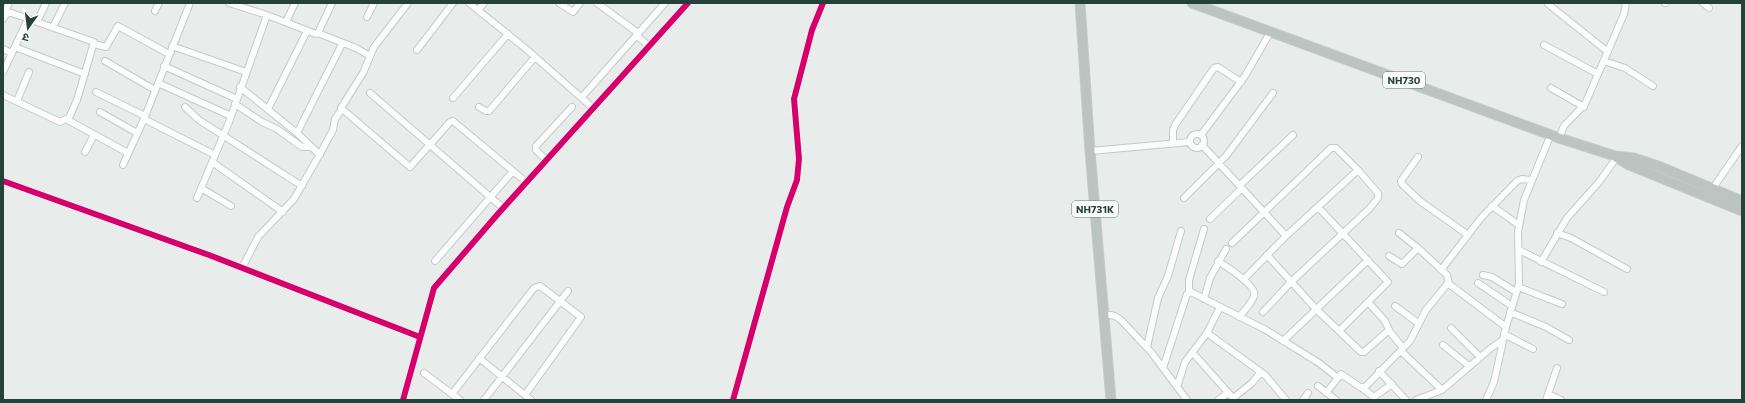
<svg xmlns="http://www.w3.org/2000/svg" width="1745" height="403" viewBox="0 0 1745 403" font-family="Commissioner,'Noto Sans Devanagari',sans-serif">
  <rect width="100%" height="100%" fill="#e8edeb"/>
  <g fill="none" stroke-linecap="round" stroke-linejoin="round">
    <defs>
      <path id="minor" d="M408,3L374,47L363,73L341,108L410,167L450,122L453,121L526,182
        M469,3L525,48L593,108
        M559,3L573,12L580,3
        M597,3L638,33
        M1665,3H1666
        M1703,3L1709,8
        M1548,4L1608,52
        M3,10L94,42L77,100L68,120
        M478,10L484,3
        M5,11L9,3
        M155,11L159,3
        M267,15L316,34L318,33L332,3
        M367,17L374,3
        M3,19L8,12
        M37,22L46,3
        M286,22L295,3
        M53,27L65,3
        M318,33L356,48L370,56
        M636,35L649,46
        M94,44L106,47L118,26L169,54
        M1544,45L1598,74
        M172,46L246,72
        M15,47L85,74
        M3,49L12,53
        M417,50L453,3
        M105,61L155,90
        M1604,61L1625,68L1653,86
        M164,66L237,99
        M3,72L28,19
        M158,83L231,116
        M240,87L297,133L320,155
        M1551,88L1584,107
        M96,92L145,116
        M370,93L503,208
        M3,95L60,122L66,119L128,153
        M582,97L665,3
        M453,98L508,34
        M17,101L29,72
        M235,104L262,122L277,129L302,147H310
        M185,107L199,120L302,186
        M479,107L486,111H489L535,57
        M268,109L307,31
        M100,112L137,133
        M144,119L215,155
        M297,133L342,44
        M1190 141a7 7 0 1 1 14 0a7 7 0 1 1-14 0Z
        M1201,135L1245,76L1271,31
        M1559,138L1564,126L1585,104L1624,14L1626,3
        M1173,143V130L1175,125L1214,68L1218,67L1241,82
        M1202,145L1286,236
        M1090,151L1190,142
        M85,152L94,135
        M1418,157L1401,181L1402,184L1420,201L1468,235
        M546,160L536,150V146L572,107
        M212,162L283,212
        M123,165L144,119L190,3
        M3,181L209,255L420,337
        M1240,185L1293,135
        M201,188L231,206
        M1713,188L1742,146
        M197,198L229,122L267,15L229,3
        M1184,198L1226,156L1273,93
        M1492,206L1519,225
        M1318,207L1388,282L1339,331
        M1210,219L1242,188
        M1399,233L1418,248L1447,275L1449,284L1506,327
        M1557,233L1571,238L1627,269
        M1232,243L1331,148H1336L1358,170L1378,193V198L1370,208L1291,282L1263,312
        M1519,250L1604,292
        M1267,255L1316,309L1361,352H1364L1389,330
        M1389,256L1402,264L1418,248
        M435,261L513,171
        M1218,261C1225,266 1258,286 1254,296C1252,303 1244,311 1239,317
        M1541,262L1567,218L1599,182L1617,157
        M242,268L258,237L294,199L321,152L333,130L335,119L342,109
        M1441,270L1481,218L1517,181L1522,179L1531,180
        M1483,275L1492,277L1516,292
        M1244,279L1286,236L1358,170
        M1478,283L1512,306
        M1518,287L1562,304
        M1189,292V280L1204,229
        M1204,299L1210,278L1226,249
        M1368,302L1385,321L1390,332L1403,348
        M1395,306L1418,323
        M1510,312L1546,327L1569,340
        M1104,314L1115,316L1121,320L1151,352L1187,400
        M1451,328L1480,357
        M1207,333L1265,375L1286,400
        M1504,334L1533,349
        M1283,341L1368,260
        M1443,345L1469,366
        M1147,347L1158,298L1168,276L1181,231
        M1401,351L1442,390
        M1193,353L1233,398L1252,383L1261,372
        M479,358L531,400
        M1163,368L1187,294L1191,292L1266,330L1319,363L1338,378
        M1379,371L1406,400
        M424,373L460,400
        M1318,386L1336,400
        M1177,387L1185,362L1207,333L1220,307
        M1362,388L1374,397L1392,384
        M1326,393L1341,374L1360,387H1365L1410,341L1426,310L1448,283
        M452,394L534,288L540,286L581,317L525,395
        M1548,394L1561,400
        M403,400L434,288L497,215L688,3
        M484,400L568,291
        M733,400L787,207L797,180L799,159L794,99L812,30L823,3
        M1218,400L1228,393
        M1303,400L1308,393
        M1416,400L1442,390L1491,348L1503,340
        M1486,400L1494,382L1506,327L1519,284L1518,232L1524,200L1551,134
        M1546,400L1557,368"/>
      <path id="highway" d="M1080,3L1090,151L1111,400
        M1192,3L1559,138L1615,156L1634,158L1661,167L1742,201
        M1616,157L1629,165L1742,211"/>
    </defs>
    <!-- minor casing -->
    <use href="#minor" stroke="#c5cac8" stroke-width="8"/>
    <!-- highway casing -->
    <use href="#highway" stroke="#c3ccc9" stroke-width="11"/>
    <!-- minor -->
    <use href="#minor" stroke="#fcfcfc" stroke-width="6"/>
    <!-- highway -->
    <use href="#highway" stroke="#bcc4c2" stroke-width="9"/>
    <defs>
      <path id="cycleway" d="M3,181L209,255L420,337
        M403,400L434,288L497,215L688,3
        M733,400L787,207L797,180L799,159L794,99L812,30L823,3"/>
    </defs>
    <!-- cycleway casing -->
    <use href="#cycleway" stroke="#f7fbf9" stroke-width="8"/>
    <!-- cycleway -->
    <use href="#cycleway" stroke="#d6006c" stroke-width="6"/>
  </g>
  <g text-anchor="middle" stroke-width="3.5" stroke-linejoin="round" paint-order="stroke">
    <!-- shield labels -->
    <g fill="#f7fbf9" stroke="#637a73" stroke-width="1">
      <rect x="1383" y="72" width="42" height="16" rx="3"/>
      <rect x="1072" y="201" width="46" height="16" rx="3"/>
    </g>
    <g font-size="10" font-weight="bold" fill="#24423a">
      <text x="1404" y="84">NH730</text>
      <text x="1095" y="213">NH731K</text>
    </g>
  </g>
  <!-- border -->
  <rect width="1745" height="403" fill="none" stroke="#24423a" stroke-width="8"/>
  <!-- north arrow -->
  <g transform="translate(28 28) rotate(194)" stroke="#f7fbf9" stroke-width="3" paint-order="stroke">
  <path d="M0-3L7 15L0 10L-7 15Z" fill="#24423a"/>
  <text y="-6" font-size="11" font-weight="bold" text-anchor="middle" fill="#24423a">उ</text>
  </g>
</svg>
